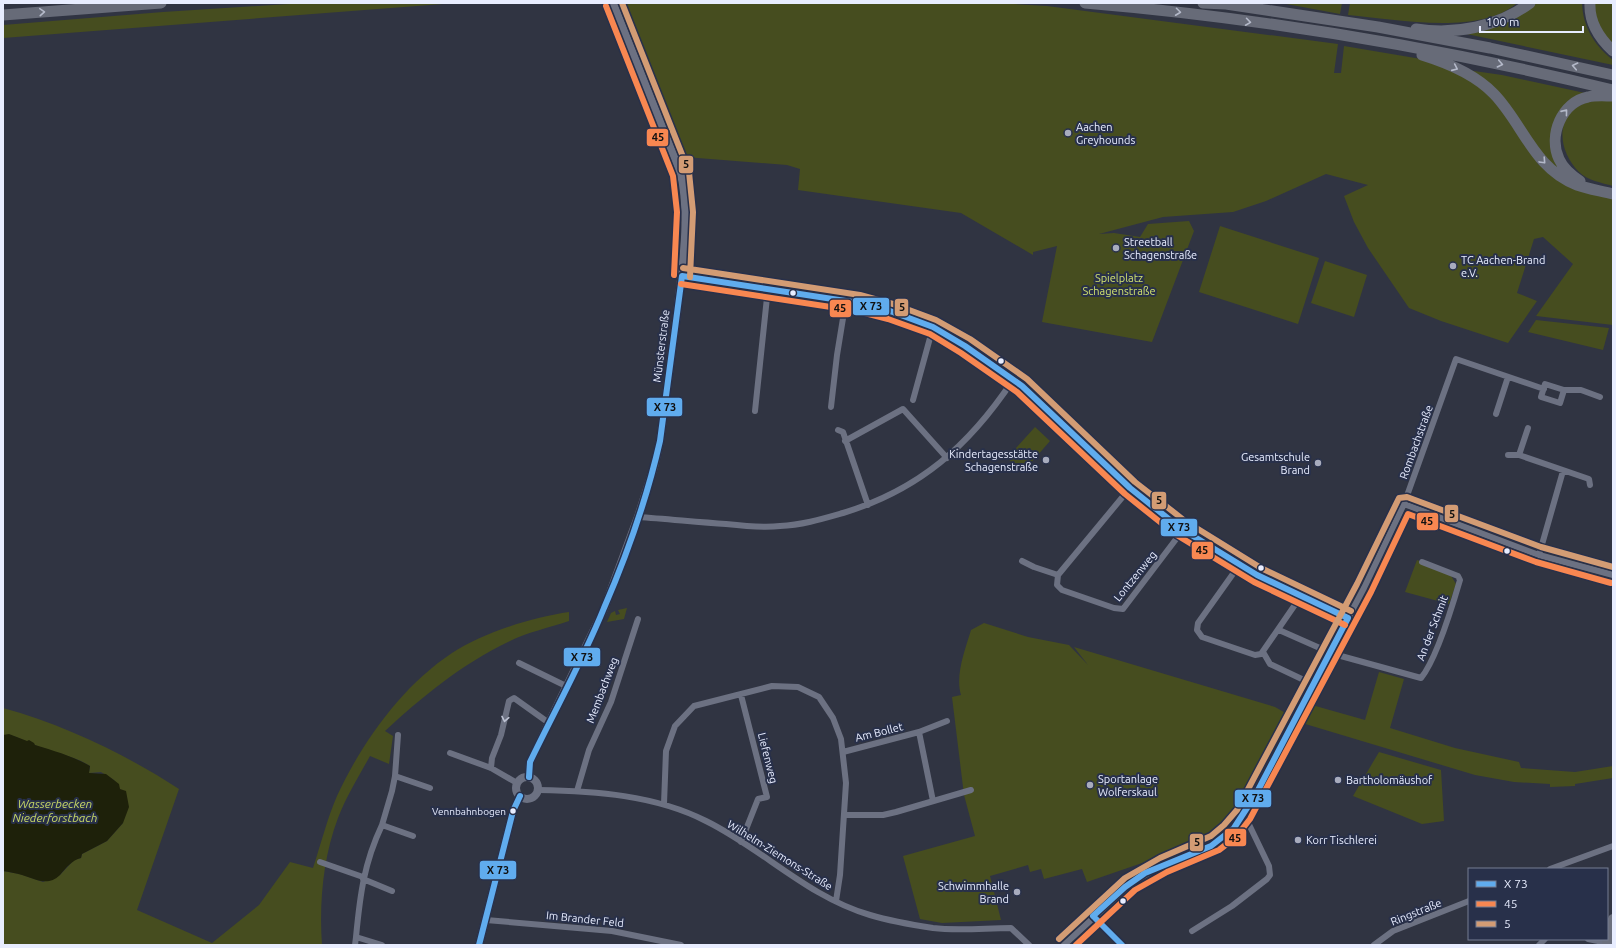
<svg xmlns="http://www.w3.org/2000/svg" width="1616" height="948" viewBox="0 0 1616 948" font-family="Ubuntu,sans-serif">
  <rect width="100%" height="100%" fill="#303442"/>
  <!-- green -->
  <path fill="#464d1f" d="M305,3H456L3,38V25L163,12Z
    M619,3H997L1047,6L1338,44L1334,73H1341L1344,46L1427,60L1465,76L1492,96L1513,122L1538,164L1559,180L1613,198V325L1536,316L1573,264L1543,237L1534,239L1517,293L1537,301L1508,343L1441,321L1409,308L1368,248L1354,222L1344,196L1368,185L1326,174L1266,201L1233,212L1163,217L1099,234L1114,233L1140,237L1148,224L1189,221L1194,231L1152,342L1042,322L1057,246L1033,252V255L961,213L798,190L800,169L787,165L685,157L635,29L625,17Z
    M1281,3H1342L1340,14Z
    M1350,3H1517C1480,36 1395,19 1348,15Z
    M1537,3H1582C1583,27 1594,45 1613,60V65L1462,33L1533,6Z
    M1593,3H1613V46L1600,32Z
    M1467,70L1502,75L1585,93L1557,115L1561,174Z
    M1613,99V186C1602,183 1587,180 1579,172C1557,150 1554,113 1588,102C1596,100 1605,100 1613,99Z
    M1220,226L1319,258L1298,324L1199,292Z
    M1325,261L1367,275L1354,317L1311,303Z
    M1536,320L1609,328L1603,350L1528,332Z
    M1035,427L1050,441L1023,472L1007,458Z
    M1417,560L1450,574L1456,584L1449,604L1405,592Z
    M627,608L624,619L607,622L611,613L615,611L616,615L620,614L618,610Z
    M569,612V621C549,628 527,632 508,642C462,664 422,697 385,731L393,736L389,764L370,756C359,776 346,797 338,818C323,857 319,904 322,945H3V871L20,874L43,882L60,875L74,860L81,858L82,854L107,841L123,823L120,789L114,780L101,772L89,773L90,766C73,755 53,753 35,745C24,741 15,734 3,735V708C65,725 125,754 179,789L137,910L212,943L259,905L290,862L313,868C321,844 327,819 337,796C362,742 402,686 452,653C482,633 533,617 569,612Z
    M984,623L1028,637L1069,645L1088,665L1074,647L1275,707L1289,715L1256,770L1239,808L1217,830L1198,841L1171,853L1087,882L1082,869L1044,879L1041,869L1030,872L1028,865L990,876L1001,920L942,923L920,919L903,856L975,836L964,795L952,697L961,695C955,675 965,650 971,630Z
    M1379,672L1404,679L1390,728L1455,748L1519,762L1521,768L1575,772L1613,766V778L1575,784V786L1550,787V784L1514,782L1475,775L1302,723L1312,705L1365,720Z
    M1379,752L1441,770L1444,821L1422,824L1353,796Z"/>
  <!-- water -->
  <path fill="#1e210a" d="M9,734L27,741L29,740L34,743L35,745C54,751 73,756 90,766L89,773L106,774L119,784L120,789L126,791L129,807L123,823L107,841L82,854L81,858C72,860 66,868 60,875C48,887 35,879 22,875C16,873 9,872 3,871V735Z"/>
  <g fill="none" stroke-linecap="round" stroke-linejoin="round">
    <!-- minor -->
    <path stroke="#6c7182" stroke-width="6" d="M682,276L859,303L890,311L933,327L965,346L1022,386L1130,488L1180,528L1257,575L1348,618
      M1564,390L1560,403L1541,397L1545,384L1564,390H1581L1600,397
      M913,400L933,327
      M831,407L837,355L846,300
      M755,411L768,288
      M1496,414L1508,377
      M838,430L843,432L868,505
      M845,441L903,409L947,458
      M1508,455H1519L1589,479L1590,485
      M1519,455L1528,428
      M1130,488L1058,575L1057,585L1062,590L1114,608L1123,609L1183,530
      M1404,504L1539,555L1613,575
      M638,517C667,519 697,522 726,524C744,526 762,528 780,526C802,525 822,519 843,513C919,490 969,446 1013,380
      M1539,555L1563,471
      M1022,561L1034,567L1058,575
      M1240,564L1198,623L1197,630L1202,637L1255,655L1261,654L1301,596
      M1279,630L1322,649
      M1263,652L1270,664L1306,681
      M1330,653L1421,678C1436,660 1453,604 1460,580L1458,576L1422,562
      M519,663L566,686
      M919,732L933,801
      M843,752L919,732L947,721
      M450,753L491,768L517,783
      M491,768L492,758L501,735L509,701L514,698L549,723
      M395,776L398,735
      M538,790C595,791 655,795 706,821C763,849 808,897 870,915C890,921 913,925 933,928C958,931 986,928 1011,928L1029,945
      M577,791L589,750L611,702L638,619
      M664,804L666,751L675,726L694,706L772,686L798,687L819,697L833,718L841,739L846,783L840,875L836,901
      M845,815H883L896,812L971,790
      M382,825L392,791L395,776L430,788
      M741,842L758,799L767,797L741,695
      M320,862L363,877
      M1550,869L1613,846
      M363,879L392,891
      M1093,916L1122,945
      M486,920L612,931L681,945
      M1192,931L1232,906L1267,879L1270,875L1269,866L1244,814
      M1588,939L1613,944
      M355,945L356,937
      M382,945L356,937C360,895 364,863 382,825L413,836
      M1064,945L1130,884L1163,865L1215,843L1230,831L1244,814L1364,588L1404,504L1456,359L1544,389
      M1374,945L1393,931L1469,901
      M1539,945L1545,939"/>
    <!-- tertiary -->
    <path stroke="#6c7182" stroke-width="8" d="M529,777L530,762L604,609L638,517L654,467L660,441C666,398 671,356 677,314C682,268 691,219 681,174L613,3
      M516 788a11 11 0 1 1 22 0a11 11 0 1 1-22 0Z
      M479,945L513,811L520,796"/>
    <!-- primary -->
    <path stroke="#6c707e" stroke-width="10" d="M1607,945L1613,919"/>
    <!-- motorway -->
    <path stroke="#676b78" stroke-width="11" d="M1085,3C1263,18 1440,48 1613,90
      M1203,3L1226,4L1378,27L1490,48L1613,75
      M1590,3C1589,22 1599,38 1613,51
      M3,15L161,3
      M1416,29C1455,35 1498,27 1530,3
      M1422,55C1448,63 1475,74 1494,94C1523,124 1534,169 1577,185C1588,189 1602,191 1613,194
      M1580,181C1571,175 1563,168 1559,159C1548,135 1562,102 1588,97C1596,95 1605,96 1613,96"/>
    <defs>
      <path id="bus-1" d="M682,276L859,303L890,311L933,327L965,346L1022,386L1130,488L1180,528L1257,575L1348,618
        M529,777L530,762C554,712 583,660 604,608C627,555 647,498 660,441L682,276
        M1093,916L1125,887L1145,873L1211,846L1234,828L1256,794L1348,618
        M1093,916L1122,945
        M479,945L513,811L520,796"/>
      <path id="bus-2" d="M606,6L673,176L677,212L674,275
        M681,284L857,311L888,319L930,334L961,353L1017,392L1125,494L1175,534L1254,582L1345,625
        M1076,945L1135,890L1167,872L1219,850L1236,837L1250,819L1371,592L1408,514L1536,562L1611,583"/>
      <path id="bus-3" d="M622,3L689,172L693,212L690,277
        M683,268L860,295L893,304L936,320L970,339L1027,379L1135,482L1185,521L1261,568L1351,611
        M1059,939L1125,878L1160,858L1211,836L1224,825L1237,810L1357,584L1399,498L1407,497L1541,547L1613,567"/>
    </defs>
    <!-- bus-1 casing -->
    <use href="#bus-1" stroke="#28304a" stroke-width="9"/>
    <!-- bus-2 casing -->
    <use href="#bus-2" stroke="#28304a" stroke-width="9"/>
    <!-- bus-3 casing -->
    <use href="#bus-3" stroke="#28304a" stroke-width="9"/>
    <!-- bus-1 -->
    <use href="#bus-1" stroke="#60acee" stroke-width="6"/>
    <!-- bus-2 -->
    <use href="#bus-2" stroke="#f88751" stroke-width="6"/>
    <!-- bus-3 -->
    <use href="#bus-3" stroke="#d39c74" stroke-width="6"/>
  </g>
  <!-- one-way arrows -->
  <defs><path id="oneway-chevron" d="M-2-3.5L2.5 0L-2 3.5" fill="none" stroke-width="1.6" stroke-linecap="round" stroke-linejoin="round"/></defs>
  <g stroke="#b4b9c9">
    <use href="#oneway-chevron" transform="translate(42 12) rotate(-4)"/>
    <use href="#oneway-chevron" transform="translate(1178 12) rotate(7)"/>
    <use href="#oneway-chevron" transform="translate(1248 22) rotate(8)"/>
    <use href="#oneway-chevron" transform="translate(1500 64) rotate(12)"/>
    <use href="#oneway-chevron" transform="translate(1575 66) rotate(-168)"/>
    <use href="#oneway-chevron" transform="translate(1455 68) rotate(24)"/>
    <use href="#oneway-chevron" transform="translate(1565 112) rotate(-51)"/>
    <use href="#oneway-chevron" transform="translate(1543 161) rotate(47)"/>
  </g>
  <use stroke="#bdc2d3" href="#oneway-chevron" transform="translate(505 719) rotate(101)"/>
  <!-- markers -->
  <g fill="#a8acbd" stroke="#28304a" stroke-width="1.5">
    <circle cx="1068" cy="133" r="4"/>
    <circle cx="1116" cy="248" r="4"/>
    <circle cx="1453" cy="266" r="4"/>
    <circle cx="1046" cy="460" r="4"/>
    <circle cx="1318" cy="463" r="4"/>
    <circle cx="1338" cy="780" r="4"/>
    <circle cx="1090" cy="785" r="4"/>
    <circle cx="1298" cy="840" r="4"/>
    <circle cx="1017" cy="892" r="4"/>
  </g>
  <g fill="#e8edff" stroke="#28304a" stroke-width="1.5">
    <circle cx="793" cy="293" r="3.5"/>
    <circle cx="1001" cy="361" r="3.5"/>
    <circle cx="1507" cy="551" r="3.5"/>
    <circle cx="1261" cy="568" r="3.5"/>
    <circle cx="513" cy="811" r="3.5"/>
    <circle cx="1123" cy="901" r="3.5"/>
  </g>
  <g text-anchor="middle" stroke-width="4" stroke-linejoin="round" paint-order="stroke">
    <!-- bus labels -->
    <g font-size="10" fill="#e8edff" stroke="#28304a" text-anchor="end">
      <text x="506" y="815">Vennbahnbogen</text>
    </g>
    <!-- poi labels -->
    <g font-size="11" fill="#e8edff" stroke="#28304a" text-anchor="start">
      <text x="1076" y="131">Aachen<tspan x="1076" dy="13">Greyhounds</tspan></text>
      <text x="1124" y="246">Streetball<tspan x="1124" dy="13">Schagenstraße</tspan></text>
      <text x="1461" y="264">TC Aachen-Brand<tspan x="1461" dy="13">e.V.</tspan></text>
      <text x="1038" y="458" text-anchor="end">Kindertagesstätte<tspan x="1038" dy="13">Schagenstraße</tspan></text>
      <text x="1310" y="461" text-anchor="end">Gesamtschule<tspan x="1310" dy="13">Brand</tspan></text>
      <text x="1098" y="783">Sportanlage<tspan x="1098" dy="13">Wolferskaul</tspan></text>
      <text x="1346" y="784">Bartholomäushof</text>
      <text x="1306" y="844">Korr Tischlerei</text>
      <text x="1009" y="890" text-anchor="end">Schwimmhalle<tspan x="1009" dy="13">Brand</tspan></text>
    </g>
    <!-- park labels -->
    <g font-size="11" fill="#d1e16f" stroke="#28304a">
      <text x="1119" y="282">Spielplatz<tspan x="1119" dy="13">Schagenstraße</tspan></text>
    </g>
    <!-- street labels -->
    <g font-size="11" fill="#e8edff" stroke="#28304a">
      <text transform="translate(661 346) rotate(-83)" y="4">Münsterstraße</text>
      <text transform="translate(1416 442) rotate(-70)" y="4">Rombachstraße</text>
      <text transform="translate(1135 576) rotate(-51)" y="4">Lontzenweg</text>
      <text transform="translate(1432 628) rotate(-69)" y="4">An der Schmit</text>
      <text transform="translate(602 690) rotate(-69)" y="4">Membachweg</text>
      <text transform="translate(879 732) rotate(-14)" y="4">Am Bollet</text>
      <text transform="translate(768 758) rotate(76)" y="4">Liefenweg</text>
      <text transform="translate(780 855) rotate(32)" y="4">Wilhelm-Ziemons-Straße</text>
      <text transform="translate(1416 912) rotate(-22)" y="4">Ringstraße</text>
      <text transform="translate(585 919) rotate(6)" y="4">Im Brander Feld</text>
    </g>
    <!-- water labels -->
    <g font-size="12" font-style="italic" fill="#c7d765" stroke="#28304a">
      <text x="55" y="808">Wasserbecken<tspan x="55" dy="14">Niederforstbach</tspan></text>
    </g>
  </g>
  <g stroke="#28304a" stroke-width="1.5">
    <rect x="646" y="128" width="23" height="19" rx="4" fill="#f88751"/>
    <rect x="678" y="155" width="16" height="19" rx="4" fill="#d39c74"/>
    <rect x="852" y="297" width="38" height="19" rx="4" fill="#60acee"/>
    <rect x="894" y="298" width="15" height="19" rx="4" fill="#d39c74"/>
    <rect x="829" y="299" width="23" height="19" rx="4" fill="#f88751"/>
    <rect x="646" y="397" width="37" height="20" rx="4" fill="#60acee"/>
    <rect x="1151" y="491" width="16" height="19" rx="4" fill="#d39c74"/>
    <rect x="1444" y="504" width="15" height="19" rx="4" fill="#d39c74"/>
    <rect x="1416" y="512" width="23" height="19" rx="4" fill="#f88751"/>
    <rect x="1160" y="518" width="38" height="19" rx="4" fill="#60acee"/>
    <rect x="1191" y="541" width="23" height="19" rx="4" fill="#f88751"/>
    <rect x="563" y="647" width="38" height="20" rx="4" fill="#60acee"/>
    <rect x="1234" y="789" width="38" height="19" rx="4" fill="#60acee"/>
    <rect x="1224" y="828" width="23" height="19" rx="4" fill="#f88751"/>
    <rect x="1189" y="833" width="15" height="19" rx="4" fill="#d39c74"/>
    <rect x="479" y="860" width="38" height="20" rx="4" fill="#60acee"/>
  </g>
  <g font-size="11" text-anchor="middle" font-weight="bold" fill="#111">
    <text x="658" y="141">45</text>
    <text x="686" y="168">5</text>
    <text x="871" y="310">X 73</text>
    <text x="902" y="311">5</text>
    <text x="840" y="312">45</text>
    <text x="665" y="411">X 73</text>
    <text x="1159" y="504">5</text>
    <text x="1452" y="518">5</text>
    <text x="1427" y="525">45</text>
    <text x="1179" y="531">X 73</text>
    <text x="1202" y="554">45</text>
    <text x="582" y="661">X 73</text>
    <text x="1253" y="802">X 73</text>
    <text x="1235" y="842">45</text>
    <text x="1197" y="846">5</text>
    <text x="498" y="874">X 73</text>
  </g>
  <!-- border -->
  <rect width="1616" height="948" fill="none" stroke="#e8edff" stroke-width="8"/>
  <!-- legend -->
  <rect x="1468" y="868" width="140" height="72" fill="#28304a" stroke="#757c92"/>
  <rect x="1476" y="881" width="20" height="6" fill="#60acee" stroke="#757c92"/>
  <text x="1504" y="888" font-size="12" fill="#e8edff">X 73</text>
  <rect x="1476" y="901" width="20" height="6" fill="#f88751" stroke="#757c92"/>
  <text x="1504" y="908" font-size="12" fill="#e8edff">45</text>
  <rect x="1476" y="921" width="20" height="6" fill="#d39c74" stroke="#757c92"/>
  <text x="1504" y="928" font-size="12" fill="#e8edff">5</text>
  <!-- scale -->
  <path d="M1480 26v6h103v-6" fill="none" stroke="#e8edff" stroke-width="2"/>
  <text x="1486" y="26" font-size="12" fill="#e8edff" stroke="#28304a" stroke-width="3" paint-order="stroke">100 m</text>
</svg>
